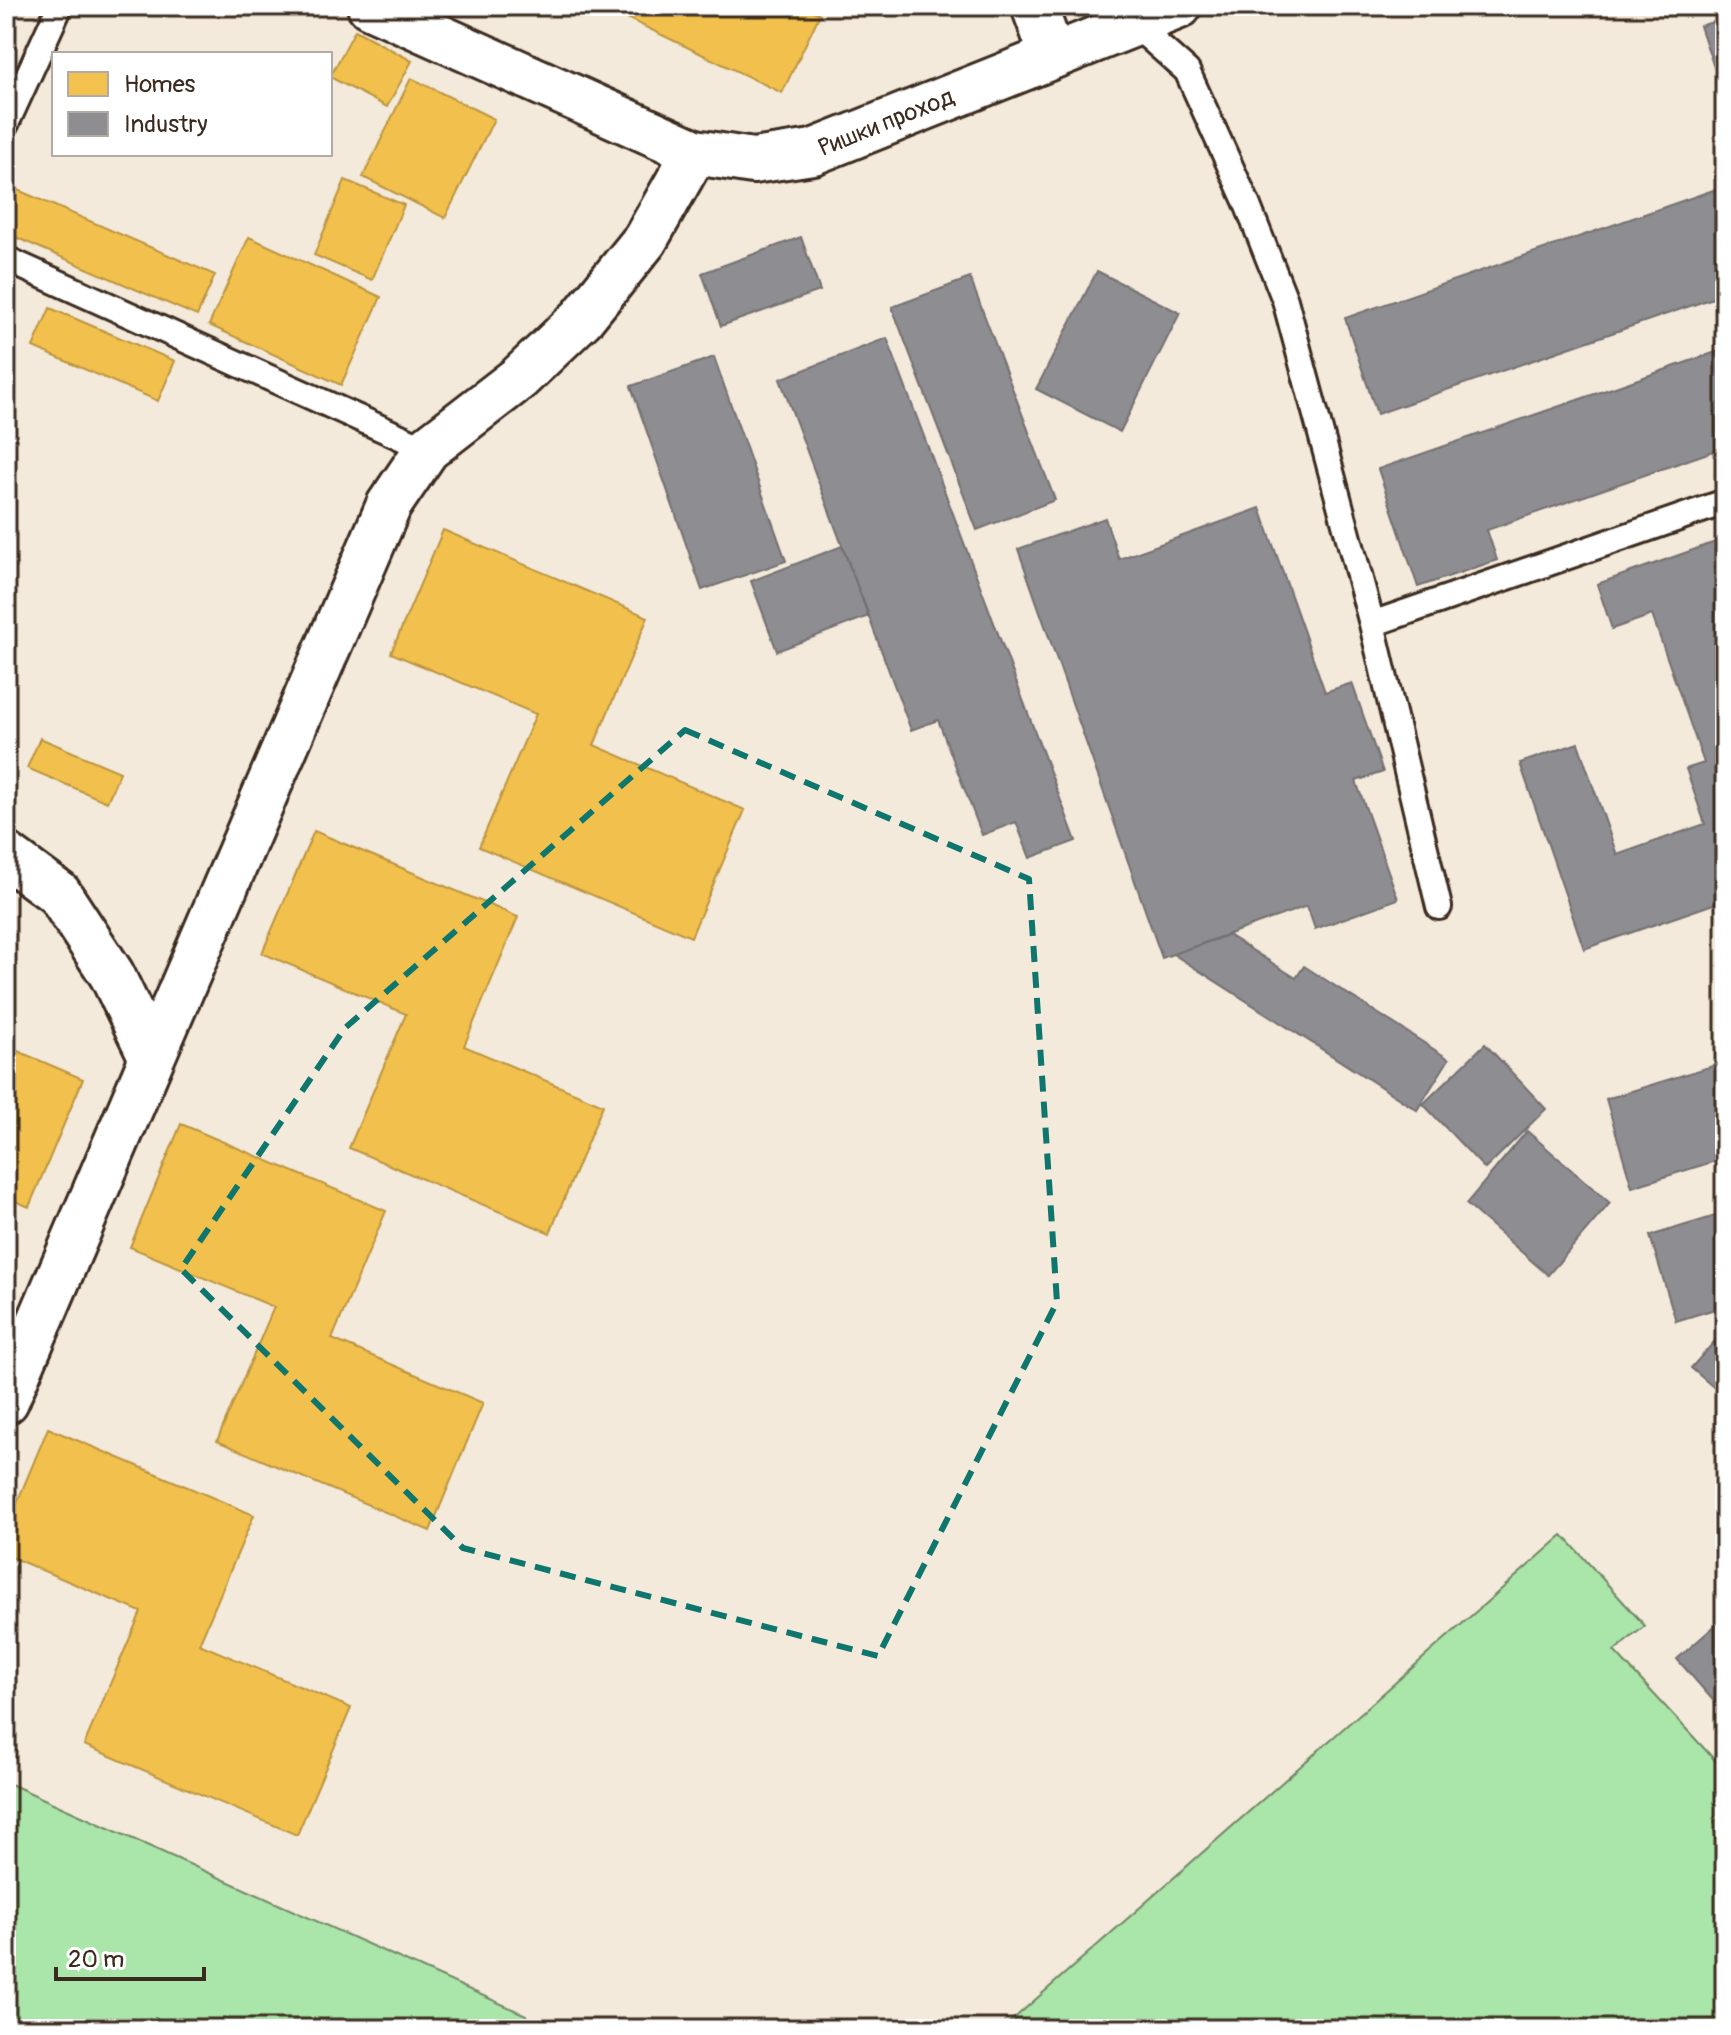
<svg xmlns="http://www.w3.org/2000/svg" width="1731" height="2035" viewBox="0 0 1731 2035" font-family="Pangolin,sans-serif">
  <rect width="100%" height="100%" fill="#f3eadc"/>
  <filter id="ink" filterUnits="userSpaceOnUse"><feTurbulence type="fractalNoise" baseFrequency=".0125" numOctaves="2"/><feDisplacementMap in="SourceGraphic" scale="16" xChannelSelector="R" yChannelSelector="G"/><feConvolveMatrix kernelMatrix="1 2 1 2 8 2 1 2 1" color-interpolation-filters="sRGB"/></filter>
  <g filter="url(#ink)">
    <!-- green -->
    <path fill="#aae5aa" stroke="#728864" stroke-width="2" d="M1563,1535L1645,1626L1614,1651L1725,1771V2029H1002Z
      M6,1782L526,2015L529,2029H6Z"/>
    <!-- homes -->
    <path fill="#f2c14e" stroke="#bb9440" stroke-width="2" d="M602,6H803L820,14L782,93Z
      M355,30L412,61L387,107L330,77Z
      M411,78L494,119L445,218L363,177Z
      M345,180L404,205L372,280L314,255Z
      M6,185L215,275L197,316L6,233Z
      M249,237L381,297L341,385L209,325Z
      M50,308L175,361L158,401L33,347Z
      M443,530L648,617L594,745L745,810L691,937L479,847L536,714L391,653Z
      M40,738L120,772L107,802L27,768Z
      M314,831L518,917L464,1046L603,1105L550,1233L349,1148L406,1014L262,953Z
      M6,1046L83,1079L29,1207L6,1197Z
      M181,1124L386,1211L332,1339L483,1403L430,1531L217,1441L274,1307L130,1247Z
      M48,1428L254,1515L199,1644L351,1708L297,1835L84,1745L141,1612L6,1555V1529Z"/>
    <!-- industry -->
    <path fill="#8d8d92" stroke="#746f6f" stroke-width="2" d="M1725,18V100L1700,26Z
      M1725,186V294L1377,414L1345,318Z
      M801,237L820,291L721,326L702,273Z
      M1097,271L1180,313L1120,432L1036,389Z
      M970,278L1055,500L977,530L892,307Z
      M887,338L1076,841L1030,858L1016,822L982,835L938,720L911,730L780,379Z
      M1725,349V447L1487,530L1497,560L1418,587L1378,469Z
      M714,357L786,561L702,590L631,386Z
      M1260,508L1325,692L1352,683L1383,772L1356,781L1398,899L1315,929L1307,906L1162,958L1018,549L1105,518L1119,559Z
      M1724,539L1725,900L1584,949L1520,763L1578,743L1617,855L1705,824L1686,769L1704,763L1652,615L1612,629L1597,584Z
      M842,546L869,616L777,651L751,581Z
      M1228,935L1296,978L1304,966L1449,1059L1417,1110L1173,954Z
      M1485,1044L1546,1109L1485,1169L1423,1104Z
      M1725,1062V1158L1632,1187L1606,1099Z
      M1527,1131L1610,1203L1548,1275L1466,1204Z
      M1725,1213V1306L1676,1321L1650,1236Z
      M1723,1332L1725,1334V1397L1691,1368Z
      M1725,1617V1714L1677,1659Z"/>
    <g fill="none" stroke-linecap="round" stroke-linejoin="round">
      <defs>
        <path id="service" d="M1134,24L1187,71L1246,201L1285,300L1372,624L1439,907
          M6,124L60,6
          M6,259L427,449
          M1372,624L1725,502"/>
        <path id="minor" d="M370,6L695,152L753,161L813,152L1179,6
          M1034,6L1052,55
          M6,855L59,894L112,975L152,1058L6,1401
          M152,1058L389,505L427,449L519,378L582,318L645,240L695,152"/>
      </defs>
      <!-- service casing -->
      <use href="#service" stroke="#3b2a1e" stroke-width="30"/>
      <!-- minor casing -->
      <use href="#minor" stroke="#3b2a1e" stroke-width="50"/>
      <!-- path -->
      <path stroke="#3b2a1e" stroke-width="5" stroke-dasharray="2 6" stroke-linecap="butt" d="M832,6L838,9L853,6"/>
      <!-- service -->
      <use href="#service" stroke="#fff" stroke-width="24"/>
      <!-- minor -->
      <use href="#minor" stroke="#fff" stroke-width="44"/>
    </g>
  </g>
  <!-- marked area -->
  <path fill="none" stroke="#0f766e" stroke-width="6" stroke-dasharray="16 10" stroke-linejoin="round" d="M685,730L1029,879L1057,1302L878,1656L463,1548L181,1269L345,1028Z"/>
  <g text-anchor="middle" stroke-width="8" stroke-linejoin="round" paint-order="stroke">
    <!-- street labels -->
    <g font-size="24" fill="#3b2a1e" stroke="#fff">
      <text transform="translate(886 122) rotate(-22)" y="8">Ришки проход</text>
    </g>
  </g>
  <!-- margin -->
  <rect width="1731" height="2035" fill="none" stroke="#fff" stroke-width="32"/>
  <rect x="16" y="16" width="1699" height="2003" fill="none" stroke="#3b2a1e" stroke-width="3" filter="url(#ink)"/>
  <!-- legend -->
  <rect x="52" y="52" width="280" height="104" fill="#ffffff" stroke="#b1aaa5" stroke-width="2"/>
  <rect x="68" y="72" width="40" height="24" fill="#f2c14e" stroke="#b1aaa5" stroke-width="2"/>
  <text x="124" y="92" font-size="24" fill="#3b2a1e">Homes</text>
  <rect x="68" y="112" width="40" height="24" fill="#8d8d92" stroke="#b1aaa5" stroke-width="2"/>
  <text x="124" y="132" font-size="24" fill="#3b2a1e">Industry</text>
  <!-- scale -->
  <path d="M56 1967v12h148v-12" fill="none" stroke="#3b2a1e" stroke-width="4"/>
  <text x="68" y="1967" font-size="24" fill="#3b2a1e" stroke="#ffffff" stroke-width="6" paint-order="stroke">20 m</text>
</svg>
